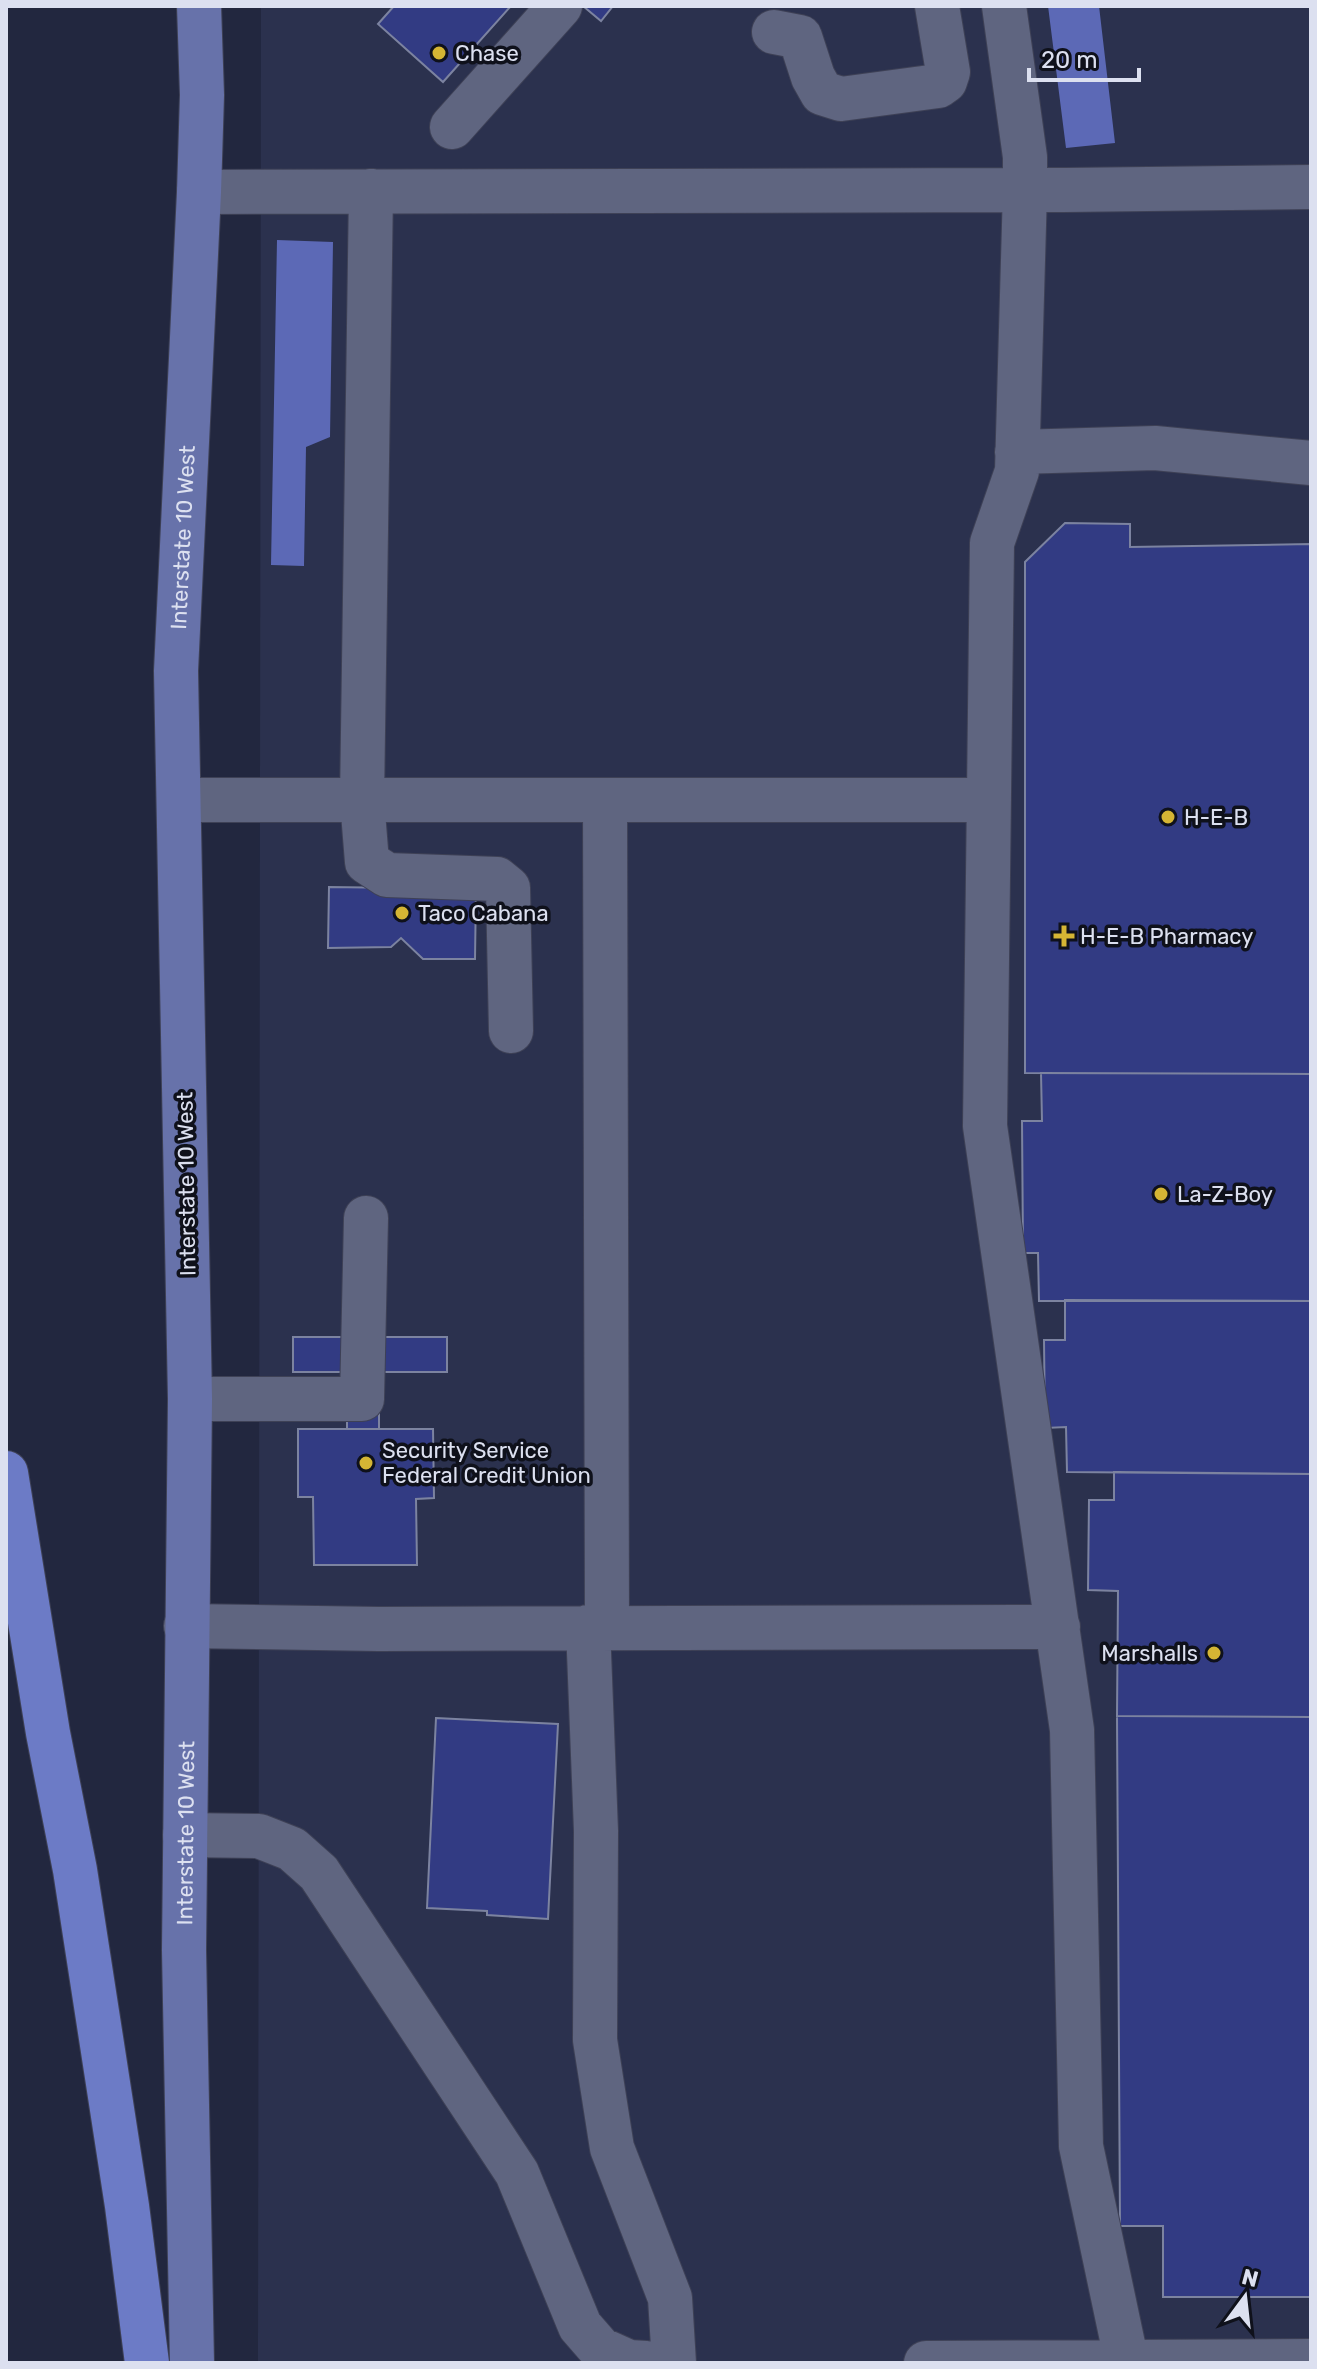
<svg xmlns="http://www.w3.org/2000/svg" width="1317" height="2369" viewBox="0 0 1317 2369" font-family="Rubik,sans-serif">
  <rect width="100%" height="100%" fill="#22273f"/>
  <!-- built -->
  <path fill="#2b314e" d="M261,6H1311V2363H258Z"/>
  <!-- water -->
  <path fill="#5c69b6" d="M1048,6H1099L1115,143L1066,148Z
    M277,240L333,242L330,437L306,447L304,566L271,565Z"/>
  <!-- building -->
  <path fill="#323b83" stroke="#7c83a0" stroke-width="2" d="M394,6H511L443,82L378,24Z
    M583,6H613L601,21Z
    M1065,523L1130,524V547L1311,544V1074L1025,1073V562Z
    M329,887L476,889L475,959H423L401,938L391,947L328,948Z
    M1041,1073L1311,1074V1301H1039L1038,1253H1023L1022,1121H1042Z
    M1065,1300L1311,1301V1474L1067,1472L1066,1427L1045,1428L1044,1340H1065Z
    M293,1337H447V1372H379V1429H347V1372H293Z
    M298,1429H433L434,1498L416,1499L417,1565H314L313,1497H298Z
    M1114,1472L1311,1474V1717L1117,1716L1118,1591L1088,1590L1089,1500H1114Z
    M1117,1716L1311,1717V2297H1163V2226H1120Z
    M436,1718L558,1724L548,1919L487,1915V1911L427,1908Z"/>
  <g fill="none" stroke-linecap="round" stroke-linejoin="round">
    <defs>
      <path id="minor" d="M1004,6L1025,157V190L1017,471L992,543L985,1126L1072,1730L1081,2146L1127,2363
        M774,32L800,37L813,77L822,93L841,99L938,86L945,81L948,72L937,6
        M452,127L560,6
        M371,191L362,800L367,862L387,875L497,879L508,888L511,1031
        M199,192L1065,190L1311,187
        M1017,452L1155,448L1311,463
        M179,800H989
        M605,800L607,1627
        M190,1399H362L366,1218
        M186,1626L379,1629L1058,1627
        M588,1627L596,1831L595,2040L612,2148L670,2298L674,2363
        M185,1835L259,1836L292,1849L319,1873L517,2173L580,2326L600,2349L629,2362L646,2363
        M926,2363L1311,2361"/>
      <g id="major">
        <path id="s1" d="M192,2363L184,1950L190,1399L176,671L199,192L202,95L199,6"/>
      </g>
      <path id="highway" d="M6,1473L48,1733L75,1870L127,2206L147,2363"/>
    </defs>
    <!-- minor casing -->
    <use href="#minor" stroke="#3e4156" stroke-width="46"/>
    <!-- major casing -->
    <use href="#major" stroke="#3e4156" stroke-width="46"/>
    <!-- highway casing -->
    <use href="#highway" stroke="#3e4156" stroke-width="46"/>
    <!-- minor -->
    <use href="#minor" stroke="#5f6580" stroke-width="44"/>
    <!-- major -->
    <use href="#major" stroke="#6772aa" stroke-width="44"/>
    <!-- highway -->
    <use href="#highway" stroke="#6c7bc6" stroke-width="44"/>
  </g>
  <!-- markers -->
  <g fill="#d5b534" stroke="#0f111b" stroke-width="3">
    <circle cx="439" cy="53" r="8"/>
    <circle cx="1168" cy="817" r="8"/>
    <circle cx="402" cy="913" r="8"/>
    <path d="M1060 924h8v8h8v8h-8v8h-8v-8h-8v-8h8z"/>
    <circle cx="1161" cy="1194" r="8"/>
    <circle cx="366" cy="1463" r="8"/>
    <circle cx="1214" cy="1653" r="8"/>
  </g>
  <g text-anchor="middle" stroke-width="7" stroke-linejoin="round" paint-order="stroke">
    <!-- poi labels -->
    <g font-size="22" fill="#dce0f0" stroke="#0f111b" text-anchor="start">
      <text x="455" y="61">Chase</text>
      <text x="1184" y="825">H-E-B</text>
      <text x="418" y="921">Taco Cabana</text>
      <text x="1080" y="944">H-E-B Pharmacy</text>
      <text x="1177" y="1202">La-Z-Boy</text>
      <text x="382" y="1458">Security Service<tspan x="382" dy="25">Federal Credit Union</tspan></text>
      <text x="1198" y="1661" text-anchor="end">Marshalls</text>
    </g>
    <!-- street labels -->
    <g font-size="22" fill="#dce0f0" stroke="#0f111b">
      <text dy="8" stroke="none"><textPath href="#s1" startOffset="1826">Interstate 10 West</textPath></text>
      <text transform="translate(186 1184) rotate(-91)" y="8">Interstate 10 West</text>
      <text dy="8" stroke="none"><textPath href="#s1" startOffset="530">Interstate 10 West</textPath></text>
    </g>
  </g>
  <!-- border -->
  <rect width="1317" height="2369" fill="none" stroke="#dce0f0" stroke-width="16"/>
  <!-- north arrow -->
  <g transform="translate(1245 2297) rotate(15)" stroke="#0f111b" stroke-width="6" paint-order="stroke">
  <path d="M0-6L14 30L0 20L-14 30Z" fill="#dce0f0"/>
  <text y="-12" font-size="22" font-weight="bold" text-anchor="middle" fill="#dce0f0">N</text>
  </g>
  <!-- scale -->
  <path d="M1029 68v12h110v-12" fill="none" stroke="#dce0f0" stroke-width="4"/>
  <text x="1041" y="68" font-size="24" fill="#dce0f0" stroke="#0f111b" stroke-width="6" paint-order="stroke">20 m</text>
</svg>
